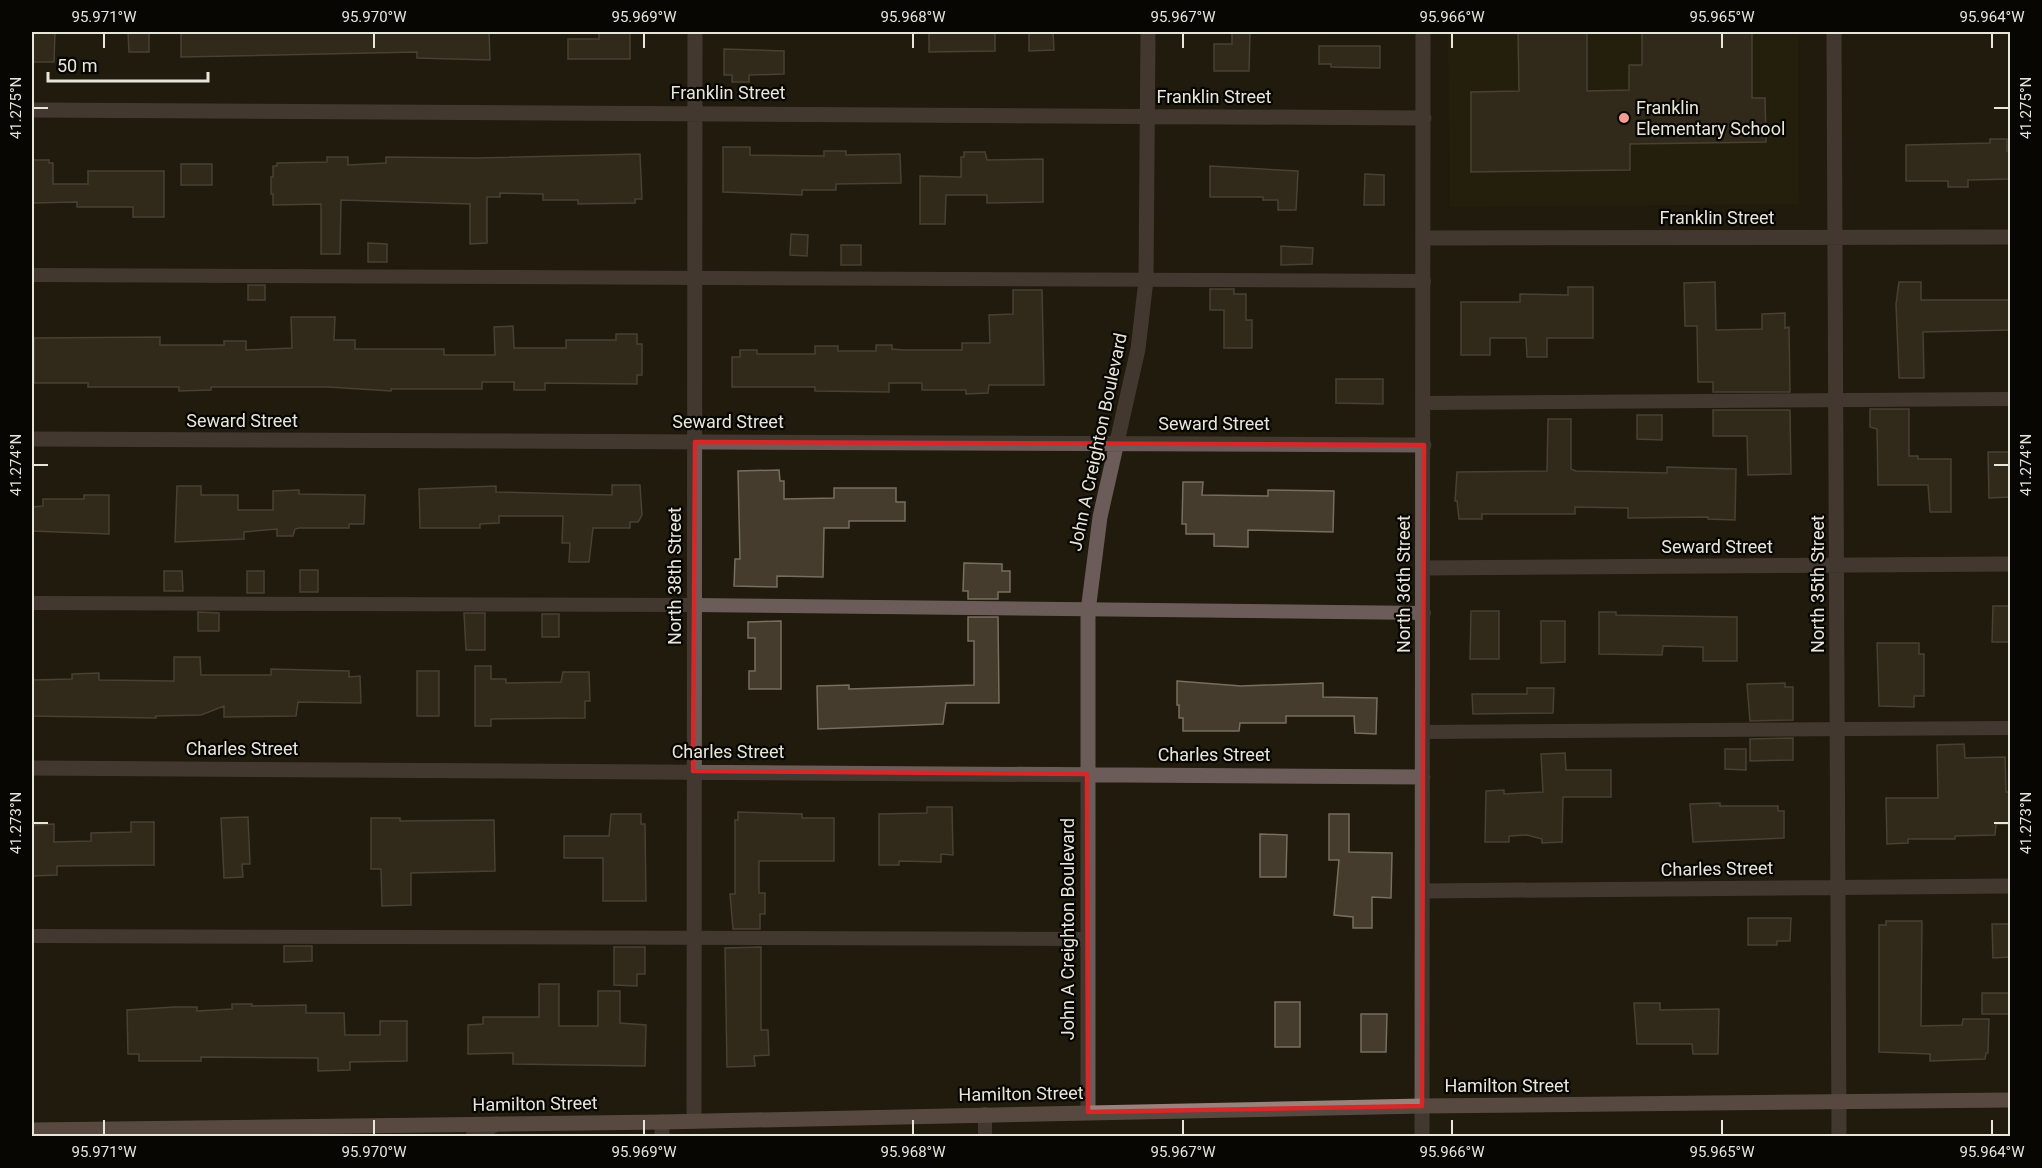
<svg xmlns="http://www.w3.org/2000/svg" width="2042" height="1168" viewBox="0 0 2042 1168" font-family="Roboto,sans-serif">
  <rect width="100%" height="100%" fill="#201b0c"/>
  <!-- built -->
  <path fill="#29220d" d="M1448,32H1798L1799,204L1450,207Z"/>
  <!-- building -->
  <path fill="#453c2e" stroke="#786e5f" stroke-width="1.5" d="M32,32H55L54,62H32Z
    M128,32H149V52H129Z
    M181,32H489L490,60L417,58V52L181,57Z
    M599,32H630V59H568V39H599Z
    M929,32H995V51L929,52Z
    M1029,32H1053L1054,50L1029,51Z
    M1232,32H1250L1249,71H1214V44H1232Z
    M1518,32H1587V91L1629,90V65H1642V32H1752V98H1765L1766,142L1630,144V170L1471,172V92L1519,91Z
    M1319,46H1380V68L1331,67V64H1319Z
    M724,49L784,51V74L749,75V82H732V75H724Z
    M1990,139H2007V151H2010V179L1968,180V187H1948V181H1906V145L1990,143Z
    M723,147H750V155L824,156V151H846V155L900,154L901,183L836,184V190H802V195L723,192Z
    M964,152H985L987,160L1043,159V202L987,203V195H946L945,224H920V176L961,177V157H964Z
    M640,154L642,199H635V203L578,204V200H543V194L500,193V197H487V243L470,244V204L341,200L340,254H321V204L273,205V194H271V177H273V166H277V163L327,162V157H348V165L386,163V157L477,158Z
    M32,160H49V163H53V184H88V171H164V217H133V207H77V202L32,203Z
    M181,164H212V185H181Z
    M1210,166L1298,171L1296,210H1278V200H1263V197H1210Z
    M1365,174L1384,175V205H1364Z
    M791,234L808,235L807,256L790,255Z
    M368,243L387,244V262H368Z
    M841,245H861V265H841Z
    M1281,246L1313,248L1312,264L1281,265Z
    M1715,282L1716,330L1762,329V314L1785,313V328L1789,327L1790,392H1713V382H1698L1697,326H1685L1684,283Z
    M1899,282H1921V300H2010V330L1923,332L1924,378H1899L1896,304Z
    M248,285H265V300H248Z
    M1568,287H1593V338H1547V357H1527L1526,338H1490V355H1461V302H1520V294L1568,295Z
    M1210,289H1234V294H1246V320H1252V348H1224V310H1210Z
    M1013,290H1042L1044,385H989L988,393L966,394V390H922V383H889V392L815,391V387H732V357H740V350H757V354H815V346H838V351H876V345H892V349L903,350H962V343H990L989,315L1013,314Z
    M291,317H335L334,340H355V349H444V355H495L494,327L513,326L514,348H566V340H616V334H637V344H642V375H637V384L545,383V390H514V382H482V389H391V391L328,387H211V390L179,391V387H88V383H34V338L160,337V345H224V341H246V350L292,348Z
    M1336,379H1383V404L1336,403Z
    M1870,409H1909V456H1918V459H1951V512H1930L1928,485H1878L1877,429L1870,427Z
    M1713,410H1790L1791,474L1748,475L1747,436H1713Z
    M1637,415H1662V440L1637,439Z
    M1548,419H1571V469L1576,471L1667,473V467L1736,469L1735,520L1708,519V517L1628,518V508L1575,507V514H1482V519H1459L1457,501H1455L1457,472L1547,471Z
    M1988,452H2010V497L1989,498Z
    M779,470L780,481H784V499L834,498V488H896V502H905V521H849V528H824L823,577L777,576V587L734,586L735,559H740L738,471Z
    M1183,482H1203L1202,495L1268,496V490L1334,491L1333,532L1248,530V547L1214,546V534H1186V524H1182Z
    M612,485H640L642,515L638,522H630V528H593L589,562H569L570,543H562L563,516H499V523L480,524V528H420L419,489L496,486V492L612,495Z
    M177,486H201V495H238V510H273V491L299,490V494L365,495L364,524H349V528H299L295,529L293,536H277V529L244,532V539L175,542Z
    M84,495H109V534L32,531V507L43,506V499H84Z
    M964,563L1002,564V571H1010V592H998V599H968V591H963Z
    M300,570H318V592H300Z
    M164,571H182L183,591H164Z
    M247,571H264V593H247Z
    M1993,606H2010V642H1992Z
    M1471,611H1499V659H1470Z
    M198,612L219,613V631H198Z
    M1599,612H1616V615L1737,617V661H1703V647L1663,646L1662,655L1599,654Z
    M464,613H485V650H466Z
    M542,614H559V637H542Z
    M968,617H998L999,703H946L943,724L818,729L817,686L849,685V689L974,685V641H968Z
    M781,621V689H749V671H755V638H748V622Z
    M1541,621H1565V662L1541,663Z
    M1877,643H1919V654H1924V696H1914V707L1879,706Z
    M174,657H200L201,675H271V669L349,671V677L360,676L361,703L298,702L296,716L224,717V706L201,715L156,716V718L32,716V680L72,679V674L99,673V680L174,681Z
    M475,666H491V679H506V683L561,682L563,672H589L590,701H585V718L491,719V726H475Z
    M417,671H439V716H417Z
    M1177,681L1241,686L1323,683V697L1377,698L1376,734L1355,733L1354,716H1286V723H1240L1239,731H1183V718H1179V705H1177Z
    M1785,683V687H1793V720L1750,721L1747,684Z
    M1527,688H1554L1553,713L1473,714L1472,694H1527Z
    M1793,738V760L1750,761V739Z
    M1964,744L1965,758L2005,757L2006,792H2010V824H1996L1995,835L1955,836V839H1908V843L1887,844L1886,798H1938L1937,745Z
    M1725,749H1746V770L1725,769Z
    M1565,753L1566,770H1611V797H1563L1562,842L1542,843V839L1527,835L1509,836V842H1485L1486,791L1504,790V794L1543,792L1541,754Z
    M1720,803V806H1778V811H1784V838L1693,842L1690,804Z
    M927,807H952L953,855L941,854V862L899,861V865H879V814L927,813Z
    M738,812L802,814V818H834V861H759V893H765V914H760V929H733L730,894H735V820H738Z
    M611,814H641V824H645L646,901H603V858H564V836H609Z
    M1329,814H1349V852L1392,853L1391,898L1372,897V928H1353V917L1334,915L1339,860H1329Z
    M248,817L250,864H242L243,877L224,878L221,818Z
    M371,818H400V821L494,820L495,871L411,873V905L382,906L381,869H371Z
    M131,822H154V865L57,866V875L32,876V825L54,824V842L91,841V833L131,832Z
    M1260,834L1287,835L1286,877H1260Z
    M1748,918H1791L1790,941H1777V945H1748Z
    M1886,921H1922L1921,1026L1962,1025L1963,1019H1989L1988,1053H1986L1985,1059L1930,1061V1054L1879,1052V925H1886Z
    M1992,924H2010V957L1993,958Z
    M284,946H312V961L284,962Z
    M614,947H645V974H637V986L614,985Z
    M761,947V1030H768L769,1055L754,1056L755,1066L727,1067L725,948Z
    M539,984H559V1026H598V991H620V1023L646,1025L645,1066L513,1064V1053L468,1054V1025L483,1024V1017H539Z
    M1982,993H2010V1014H1982Z
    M1275,1002H1300V1047H1275Z
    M1634,1003H1660V1010L1719,1009L1718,1054H1693L1692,1044H1637Z
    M232,1004H252V1006L306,1005V1013H344L345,1035H380V1021H407V1061L350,1062V1070L318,1071V1058L201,1057V1061H139V1054H128L127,1010L175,1007H197V1011L232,1009Z
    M1361,1014H1387L1386,1052H1361Z"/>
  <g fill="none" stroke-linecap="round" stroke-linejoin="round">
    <!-- lane -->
    <path stroke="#6c5c59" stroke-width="14" d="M32,275L1424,281
      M1424,403L2010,399
      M32,603L694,605L1424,613
      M1423,732L2010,728
      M32,936L1087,939
      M985,1114V1136"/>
    <!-- street -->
    <path stroke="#6c5c59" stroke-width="15" d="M1834,32L1839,1136
      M32,110L1424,118
      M1424,238L2010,237
      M32,439L1424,445
      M1424,568L2010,564
      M32,768L1423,777
      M1423,891L2010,886
      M1088,1112V611L1100,517L1138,349L1146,280L1148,32
      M694,1121L695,32
      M473,1136L497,1124
      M662,1136V1122
      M1422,1136L1423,32"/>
    <!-- secondary -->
    <path stroke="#9a817c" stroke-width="15" d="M32,1130L662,1122L1422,1106L2010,1100"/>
  </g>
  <!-- marked area -->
  <path d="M0 0H2042V1168H0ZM695,442L1424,445L1422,1106L1088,1112L1087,774L693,771Z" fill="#201b0c" fill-opacity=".55" fill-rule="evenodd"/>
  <path fill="none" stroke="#d62828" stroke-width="4.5" stroke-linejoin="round" d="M695,442L1424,445L1422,1106L1088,1112L1087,774L693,771Z"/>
  <!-- ticks -->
  <path fill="none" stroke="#e8e5db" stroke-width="2" d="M104,33V48M374,33V48M644,33V48M913,33V48M1183,33V48M1452,33V48M1722,33V48M1992,33V48M33,108H48M1994,108H2009M33,465H48M1994,465H2009M33,823H48M1994,823H2009M104,1120V1135M374,1120V1135M644,1120V1135M913,1120V1135M1183,1120V1135M1452,1120V1135M1722,1120V1135M1992,1120V1135"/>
  <!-- markers -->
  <circle fill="#f59c94" stroke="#080602" stroke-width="2" cx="1624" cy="118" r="6"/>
  <g text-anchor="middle" stroke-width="4.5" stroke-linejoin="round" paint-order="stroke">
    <!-- street labels -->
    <g font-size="18" fill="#e8e5db" stroke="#080602">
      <text x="728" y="99">Franklin Street</text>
      <text x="1214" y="103">Franklin Street</text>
      <text x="1717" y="224">Franklin Street</text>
      <text x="242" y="427">Seward Street</text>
      <text x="728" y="428">Seward Street</text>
      <text x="1214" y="430">Seward Street</text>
      <text transform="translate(1098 442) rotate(-78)" y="6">John A Creighton Boulevard</text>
      <text x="1717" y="553">Seward Street</text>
      <text transform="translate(675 576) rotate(-90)" y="6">North 38th Street</text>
      <text transform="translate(1404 584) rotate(-90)" y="6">North 36th Street</text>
      <text transform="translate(1818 584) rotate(-90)" y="6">North 35th Street</text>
      <text x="242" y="755">Charles Street</text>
      <text x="728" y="758">Charles Street</text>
      <text x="1214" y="761">Charles Street</text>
      <text transform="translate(1717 869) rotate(-1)" y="6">Charles Street</text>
      <text transform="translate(1068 929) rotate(-90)" y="6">John A Creighton Boulevard</text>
      <text x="1507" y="1092">Hamilton Street</text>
      <text transform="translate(1021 1094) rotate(-1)" y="6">Hamilton Street</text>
      <text transform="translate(535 1104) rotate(-1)" y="6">Hamilton Street</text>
    </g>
    <!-- poi labels -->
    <g font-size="18" fill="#e8e5db" stroke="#080602" text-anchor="start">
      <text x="1636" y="114">Franklin<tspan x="1636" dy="21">Elementary School</tspan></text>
    </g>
  </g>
  <!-- border -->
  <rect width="2042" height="1168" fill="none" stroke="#080602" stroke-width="66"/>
  <!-- scale -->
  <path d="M48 72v9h160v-9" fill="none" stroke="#e8e5db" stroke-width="3"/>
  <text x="57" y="72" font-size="18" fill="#e8e5db" stroke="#080602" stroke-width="4.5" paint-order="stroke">50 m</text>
  <rect x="33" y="33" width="1976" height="1102" fill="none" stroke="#e8e5db" stroke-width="2"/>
  <g font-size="15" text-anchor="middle" fill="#e8e5db">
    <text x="104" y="22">95.971°W</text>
    <text x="374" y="22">95.970°W</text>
    <text x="644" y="22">95.969°W</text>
    <text x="913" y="22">95.968°W</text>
    <text x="1183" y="22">95.967°W</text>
    <text x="1452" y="22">95.966°W</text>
    <text x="1722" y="22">95.965°W</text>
    <text x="1992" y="22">95.964°W</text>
    <text transform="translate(16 108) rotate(-90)" y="5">41.275°N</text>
    <text transform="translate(2026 108) rotate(-90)" y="5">41.275°N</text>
    <text transform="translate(16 465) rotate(-90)" y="5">41.274°N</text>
    <text transform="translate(2026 465) rotate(-90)" y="5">41.274°N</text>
    <text transform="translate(16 823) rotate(-90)" y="5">41.273°N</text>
    <text transform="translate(2026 823) rotate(-90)" y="5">41.273°N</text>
    <text x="104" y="1157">95.971°W</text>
    <text x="374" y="1157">95.970°W</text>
    <text x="644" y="1157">95.969°W</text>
    <text x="913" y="1157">95.968°W</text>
    <text x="1183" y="1157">95.967°W</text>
    <text x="1452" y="1157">95.966°W</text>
    <text x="1722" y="1157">95.965°W</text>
    <text x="1992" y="1157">95.964°W</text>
  </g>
</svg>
